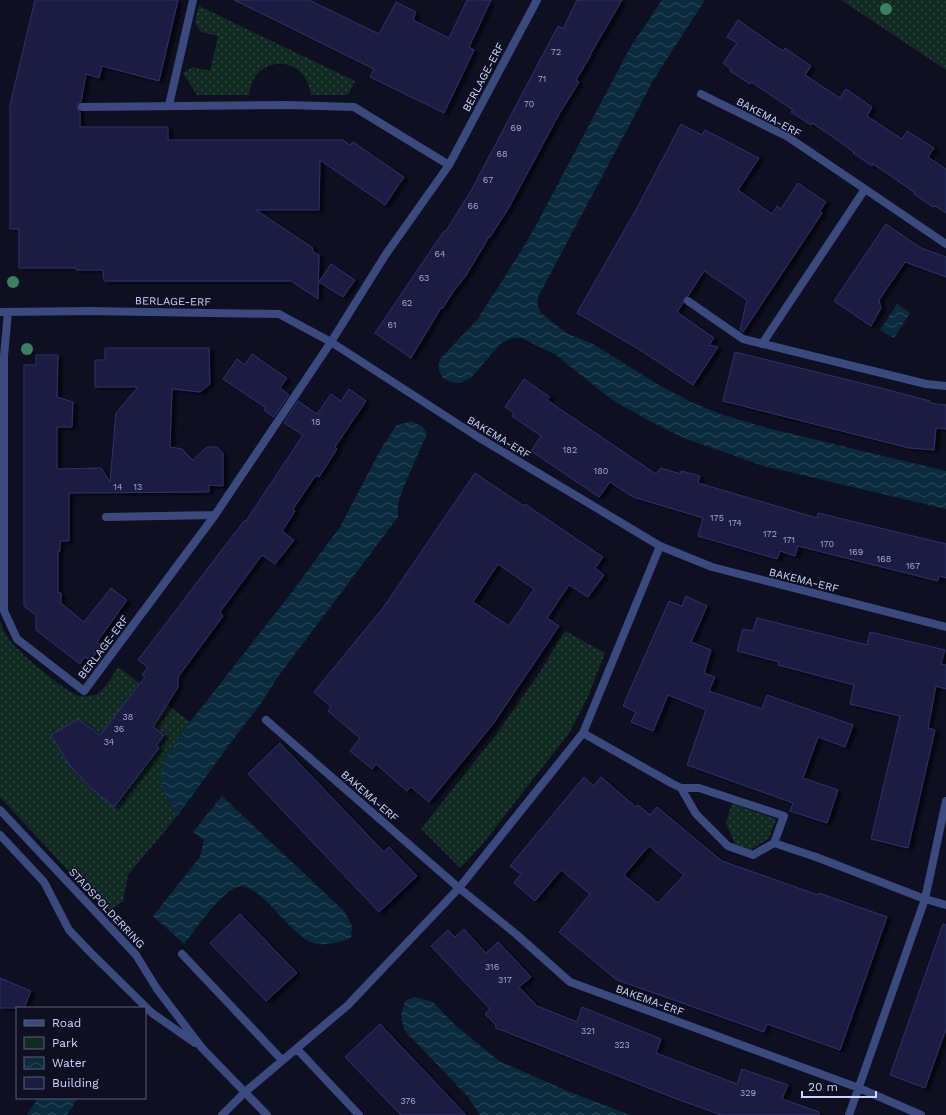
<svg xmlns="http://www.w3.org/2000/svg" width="946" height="1115" viewBox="0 0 946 1115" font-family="'Work Sans',sans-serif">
  <defs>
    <pattern id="green-dots" width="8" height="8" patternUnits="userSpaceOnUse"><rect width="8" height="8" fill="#112b23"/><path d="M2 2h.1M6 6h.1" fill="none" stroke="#334944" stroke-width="1.8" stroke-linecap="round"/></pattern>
    <pattern id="water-waves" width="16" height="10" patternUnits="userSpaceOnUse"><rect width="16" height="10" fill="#0a2b3d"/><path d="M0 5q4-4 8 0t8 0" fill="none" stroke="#2d495a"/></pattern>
    <filter id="shadow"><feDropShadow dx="4.5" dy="2.5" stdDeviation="1" flood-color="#0009"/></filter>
  </defs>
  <rect width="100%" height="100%" fill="#0e1021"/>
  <!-- green -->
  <path fill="url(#green-dots)" d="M841,0H946V70Z
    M199,6L355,81L348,95H311C306,53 252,54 249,95H197L183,73L193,67L210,71L218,36L201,32L195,22Z
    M0,621C2,627 4,633 8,638C15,650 66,692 79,696C84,697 93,696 97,694C105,689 113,675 118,667L190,722L165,758L171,805L178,815L128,875L123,901L110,910L90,894L0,797Z
    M565,631L605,653L588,697L569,733L481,846L460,868L421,829L496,735L540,672Z
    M732,803L776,819L769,838L751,850L735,844L726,823Z"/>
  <!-- water -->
  <path fill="url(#water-waves)" d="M662,0H705L654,79L538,297V307L541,313L566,333L593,344L659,385L691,402L720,414L767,428L946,471V509L764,466L686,439L661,427L617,403L602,392L556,355L522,338H511L500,344L471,378L460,383L451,382L443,378L438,368L440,359L477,320L518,256L534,229L631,46Z
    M897,304L910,313L894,338L880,330Z
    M411,421L423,427L427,434L403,488L398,504V517L277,678L260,705L237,734L178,815L165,796L162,786L161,775L165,758L190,722L292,592L340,527L382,447L396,426Z
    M222,796L345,912L352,926L351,938C341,942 329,945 318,944C292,943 258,873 233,889C215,900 197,928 184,944L153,916L200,857L204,840L193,832Z
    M414,997L433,1002L455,1025L499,1061L565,1090L630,1115H480L468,1097L404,1030L401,1016L405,1001Z
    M38,1098H78L67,1115H27Z"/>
  <!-- building -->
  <path fill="#1a1d42" stroke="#2d326d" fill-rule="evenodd" filter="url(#shadow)" d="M35,0H178L159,81L102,66L99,78L86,74L81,102L77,104V107L78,110L80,112V127H168V140H343L350,145L353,142L404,177L385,205L320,160L319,210H256L313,248L312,251L319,255L318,299L291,281H104L103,270H76V268H19V229H10V105Z
    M234,0H309L379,34L396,2L416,12L413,20L449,38L467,0H491L469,47L474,50L444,113L370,77L374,69Z
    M577,0H622L590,55H591L576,80L579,82L558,116L508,209L490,237H489L465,277L453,292L442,309L441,308L411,358L375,333L444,231H446L472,189L558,26L563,29Z
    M738,20L783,51L785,48L811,66L805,75L840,98L846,89L872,107L867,116L902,139L907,131L934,148L928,157L946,169V213L935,206L933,207L914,194L915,193L891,176L873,164L872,166L853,153L854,152L830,135L812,123L811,125L791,112L793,110L751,82L750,84L730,71L731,69L723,63L737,43L727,37Z
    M681,124L702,135L705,130L759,158L738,190L772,214L777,206L781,209L798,183L826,202L820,211L822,213L743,332L740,330L747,300L704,271L688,296L684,298L683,303L677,312L714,338L709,345L718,347L693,385L640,350L577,313L637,208Z
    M886,224L921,248L946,257V277L905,262L879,300L881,308L871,326L834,301Z
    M331,264L355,280L343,297L319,282Z
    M105,348H209L210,384L200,392L172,389L170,447L182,449L193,460L207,447H217L223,453V486L209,485V492L69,493V541H60V551H58V593H61V603L84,622L111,588L127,600L97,642L102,645L90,661L85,657L80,664L36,630V615L24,606V365H36V355H58L57,397L73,402L72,427H57V469L101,468L110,482L116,413L138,387H95V360H105Z
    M735,352L881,388L930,401V403L946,405V429L936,428L934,450L909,448L723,401Z
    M252,354L287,378L280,388L289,395L274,417L264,410L266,408L223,379L237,359L245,365Z
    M524,379L550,397L547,400L656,474L661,468L681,474V471L700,476L698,483L817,518L818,513L946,544V578L939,576L938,581L798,546L795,556L780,551L777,559L698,536L703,518L633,497L610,482L599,497L531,451L541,436L512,416L514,413L505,407Z
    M349,389L366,401L335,447L337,449L319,477L316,475L293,509L295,511L282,531L294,540L275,564L262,555L220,612L223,616L178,677V687L153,727L164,735L156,746L159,748L114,807L91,788L70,766L51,735L78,719L100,735L145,677L142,675L148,667L138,660L244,521H246L303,435L284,423L298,401L317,414L331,394L341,401Z
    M475,473L524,506L525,504L603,557L595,568L604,575L588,597L569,585L547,618L559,626L493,724L429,802L411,787L407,791L376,764L372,769L350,751L360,738L328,711L331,707L314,692L383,608ZM498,564L534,589L509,626L473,602Z
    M686,596L707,606L691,642L711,650L704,673L715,677L709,691L762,709L767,695L853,725L845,747L818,737L803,778L838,790L827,823L790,811L793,803L687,765L706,710L668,695L653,731L631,722L636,712L623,706L669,601L682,606Z
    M757,618L867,645L870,632L945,650L941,664L946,665V689L936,686L928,728L935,730L908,848L871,839L900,716L850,704L854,685L778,665L779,662L737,651L743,629L753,631Z
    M280,743L384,852L389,847L417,876L379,912L248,774Z
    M584,777L594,786L601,777L636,807L638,805L650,815L657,807L722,861L818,895L819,893L887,917L840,1050L767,1024L764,1032L617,980L559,932L590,894L561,870L535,901L514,883L521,874L510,866ZM649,846L684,875L658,903L624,875Z
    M240,914L297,973L266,1001L210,943Z
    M943,924L946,925V1029L925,1088L890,1075Z
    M464,929L486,953L498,942L520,965L531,977L519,987L537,1006L577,1022L582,1007L661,1039L656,1053L737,1084L742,1069L788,1085L782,1099L819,1112V1115H721L674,1098L496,1028V1025L485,1014L490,1009L431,946L448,930L455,937Z
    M0,978L31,991L24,1008H0Z
    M380,1024L466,1115H401L345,1057Z"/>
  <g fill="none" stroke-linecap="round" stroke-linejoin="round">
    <!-- pedestrian -->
    <path stroke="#3a4a7f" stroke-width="8" d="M671,783L681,788L696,814L728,846L753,855L774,843L816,857
      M681,788H699L784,816L774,843"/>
    <!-- minor -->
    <path stroke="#3a4a7f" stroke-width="8" d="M701,94L788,137L865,189
      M169,105L193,0
      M82,107L288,105L354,107L449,165
      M688,301L743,339L926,384L946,386
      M0,312L90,311L279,314L331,342L478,437L660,546L712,567L946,627
      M8,312L4,356V611L17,639L84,691L215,515L331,342L386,254L449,165L537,0
      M762,344L865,189L946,244
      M106,517L215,515
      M266,720L459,888L516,934L570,982L859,1088L921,1115
      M583,733L671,783
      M816,857L925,899L946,905
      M182,954L282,1060
      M297,1049L359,1115
      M222,1115L245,1092L348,1005L459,888L583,733L660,546
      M849,1115L925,899L946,801"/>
    <!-- tertiary -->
    <path stroke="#3a4a7f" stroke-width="8" d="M0,810L136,955L157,989L202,1048L267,1115
      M0,835L44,882L69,930L90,952L152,1013L195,1043"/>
  </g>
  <!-- trees -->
  <g fill="#398063">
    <circle cx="886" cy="9" r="6"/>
    <circle cx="13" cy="282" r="6"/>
    <circle cx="27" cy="349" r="6"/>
  </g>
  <g text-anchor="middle" stroke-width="3" stroke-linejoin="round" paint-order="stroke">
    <!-- number labels -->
    <g font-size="9" fill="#a2a8cf">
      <text x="556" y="55">72</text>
      <text x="542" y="82">71</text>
      <text x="529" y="107">70</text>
      <text x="516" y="131">69</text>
      <text x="502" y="157">68</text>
      <text x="488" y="183">67</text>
      <text x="473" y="209">66</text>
      <text x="440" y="257">64</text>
      <text x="424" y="281">63</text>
      <text x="407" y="306">62</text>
      <text x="392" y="328">61</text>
      <text x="316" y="425">18</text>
      <text x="570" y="453">182</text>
      <text x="601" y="474">180</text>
      <text x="118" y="490">14</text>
      <text x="138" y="490">13</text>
      <text x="717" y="521">175</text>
      <text x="735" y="526">174</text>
      <text x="770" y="537">172</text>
      <text x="789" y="543">171</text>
      <text x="827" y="547">170</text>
      <text x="856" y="555">169</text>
      <text x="884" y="562">168</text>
      <text x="913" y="569">167</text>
      <text x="128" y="720">38</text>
      <text x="119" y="732">36</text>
      <text x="109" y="745">34</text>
      <text x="492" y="970">316</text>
      <text x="505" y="983">317</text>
      <text x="588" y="1034">321</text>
      <text x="622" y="1048">323</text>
      <text x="748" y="1096">329</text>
      <text x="408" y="1104">376</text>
    </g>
    <!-- street labels -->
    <g font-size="11" fill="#cfd6fe" stroke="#0e1021">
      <text transform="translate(483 77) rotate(-62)" y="4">BERLAGE-ERF</text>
      <text transform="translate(769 117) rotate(28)" y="4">BAKEMA-ERF</text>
      <text transform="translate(173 301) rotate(1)" y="4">BERLAGE-ERF</text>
      <text transform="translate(499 437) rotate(31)" y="4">BAKEMA-ERF</text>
      <text transform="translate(804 580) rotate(14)" y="4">BAKEMA-ERF</text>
      <text transform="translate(103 647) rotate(-53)" y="4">BERLAGE-ERF</text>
      <text transform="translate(370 796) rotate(41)" y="4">BAKEMA-ERF</text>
      <text transform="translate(107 908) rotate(47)" y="4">STADSPOLDERRING</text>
      <text transform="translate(650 1000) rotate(20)" y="4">BAKEMA-ERF</text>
    </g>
  </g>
  <!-- legend -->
  <rect x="16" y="1007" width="130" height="92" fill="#0e1021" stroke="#5b5f79"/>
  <rect x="24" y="1020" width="20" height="6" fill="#3a4a7f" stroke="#5b5f79"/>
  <text x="52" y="1027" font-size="12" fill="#cfd6fe">Road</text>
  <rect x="24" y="1037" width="20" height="12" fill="#112b23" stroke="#5b5f79"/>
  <text x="52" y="1047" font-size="12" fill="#cfd6fe">Park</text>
  <rect x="24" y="1057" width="20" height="12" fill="url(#water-waves)" stroke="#5b5f79"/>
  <text x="52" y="1067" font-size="12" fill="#cfd6fe">Water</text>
  <rect x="24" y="1077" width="20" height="12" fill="#1a1d42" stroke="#5b5f79"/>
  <text x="52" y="1087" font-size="12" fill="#cfd6fe">Building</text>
  <!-- scale -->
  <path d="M802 1091v6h74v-6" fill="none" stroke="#cfd6fe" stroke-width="2"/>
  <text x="808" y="1091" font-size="12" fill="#cfd6fe" stroke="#0e1021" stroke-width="3" paint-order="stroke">20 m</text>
</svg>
